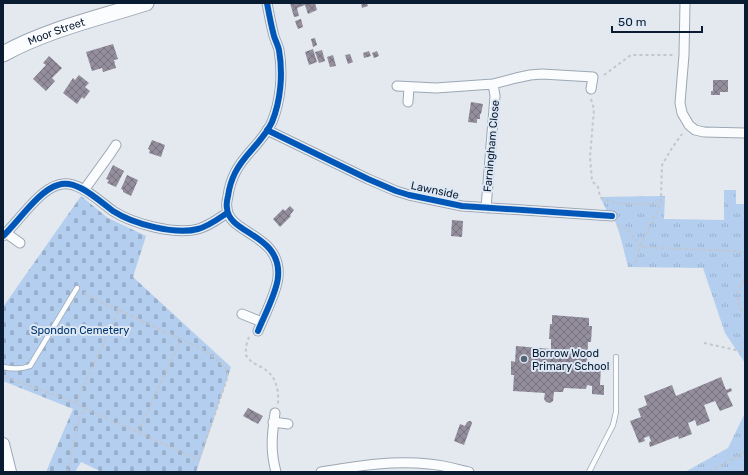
<svg xmlns="http://www.w3.org/2000/svg" width="748" height="475" viewBox="0 0 748 475" font-family="Rubik,sans-serif">
  <defs>
    <pattern id="grass-tufts" width="24" height="20" patternUnits="userSpaceOnUse"><rect width="24" height="20" fill="#b3ceef"/><path d="M3 7l-1-3M5 7V3M7 7l1-3M15 17l-1-3M17 17v-4M19 17l1-3" fill="none" stroke="#99b0cd"/></pattern>
    <pattern id="cemetery-stones" width="16" height="16" patternUnits="userSpaceOnUse"><rect width="16" height="16" fill="#b3ceef"/><path d="M2 7V4a2 2 0 0 1 4 0v3zM10 15v-3a2 2 0 0 1 4 0v3z" fill="#99b0cd"/></pattern>
    <pattern id="building-cross-hatch" width="8" height="8" patternUnits="userSpaceOnUse"><rect width="8" height="8" fill="#938d9c"/><path d="M0 0l8 8M0 8l8-8" fill="none" stroke="#767280"/></pattern>
  </defs>
  <rect width="100%" height="100%" fill="#e3e9ef"/>
  <!-- grass -->
  <path fill="url(#grass-tufts)" d="M724,190H736V204H745V363L725,333L703,268L628,267L620,235L615,221L616,212L607,211L600,197L665,196L664,219L724,220Z
    M745,413V472H685L728,448Z"/>
  <!-- cemetery -->
  <path fill="url(#cemetery-stones)" d="M81,196L108,218L146,236L133,277L231,367L196,472H102L81,462L75,472H46L73,409L3,381V307Z"/>
  <!-- building -->
  <path fill="url(#building-cross-hatch)" d="M290,3H315L317,10L308,14L305,5L297,8L299,16L294,17Z
    M361,3H367L368,6L362,8Z
    M301,19L303,27L298,29L295,21Z
    M315,38L317,45L313,47L311,39Z
    M113,44L118,59L114,60L116,68L103,72L102,68L92,71L86,52Z
    M313,49L317,62L309,65L305,52Z
    M322,50L325,61L319,63L315,52Z
    M369,51L371,56L364,58L363,53Z
    M377,51L379,56L374,58L372,53Z
    M350,54L353,62L348,64L345,55Z
    M333,55L336,66L330,67L327,57Z
    M49,56L62,68L52,78L55,81L46,91L33,79L46,65L43,63Z
    M79,75L89,83L85,87L90,91L84,99L82,97L77,104L63,93L73,78L75,80Z
    M713,80H728V92H720V95H711V91H713Z
    M471,102L483,104L481,114H480V119H477V123L468,122Z
    M152,140L165,145L161,157L149,153L150,150L148,149Z
    M113,165L124,171L116,187L107,183L109,180L106,179Z
    M127,175L138,180L131,196L123,192V190L121,189Z
    M290,206L294,210L290,215L291,216L280,227L273,219L283,209L285,211Z
    M452,220L463,221L462,237L451,236Z
    M552,315L589,318V326H592L591,342H588L587,366L597,367V364L601,365L600,385H604V395L592,394V386L587,385L586,389L564,388L563,392H554L553,401L550,403L546,402L544,399L545,393L513,391L514,375H511V361L515,362L516,346L551,349V339H549L550,324H552Z
    M721,377L726,390L731,388L732,391L727,393L733,406L720,411L715,401L704,405L710,421L697,426L695,420L688,423L692,434L679,439L678,436L650,447L649,443L651,441L649,436L644,438L645,441L639,443L630,421L641,417L638,409L647,405L644,396L672,385L676,396Z
    M248,408L263,416L258,424L243,416Z
    M469,421H471L472,423L464,445L454,441L460,424L465,426L467,422Z"/>
  <g fill="none" stroke-linecap="round" stroke-linejoin="round">
    <defs>
      <path id="service" d="M3,367C12,369 22,369 30,366L77,288
        M589,472L613,425L616,412V357"/>
      <path id="minor" d="M685,3L684,55L680,103L682,113L689,125L695,130L704,132L745,133
        M397,86L436,88L493,84L516,78L530,75L542,74L593,77L591,89
        M408,102L409,87
        M267,130L368,179L396,191L409,195L462,206L612,216
        M84,190L110,154L116,145
        M486,208L495,96L493,84
        M6,233L20,243
        M3,236C18,222 39,190 58,185C76,178 99,201 113,211C133,224 175,235 198,229C209,226 218,219 227,213
        M242,314L262,322
        M258,331C264,316 277,292 278,277C282,234 228,234 227,208C226,204 227,200 228,196C229,189 231,181 235,173C244,154 263,142 272,122C281,100 283,73 279,50C278,45 275,40 274,36C271,25 269,14 267,3
        M275,413C272,435 270,450 276,472
        M273,422L288,424
        M321,472C358,466 391,460 429,464C443,465 456,469 469,472"/>
      <path id="tertiary" d="M3,444L10,472"/>
      <g id="primary">
        <path id="s1" d="M3,54C46,30 98,18 146,3"/>
      </g>
    </defs>
    <!-- service casing -->
    <use href="#service" stroke="#9ca7b4" stroke-width="6"/>
    <!-- minor casing -->
    <use href="#minor" stroke="#9ca7b4" stroke-width="11"/>
    <!-- tertiary casing -->
    <use href="#tertiary" stroke="#9ca7b4" stroke-width="14"/>
    <!-- primary casing -->
    <use href="#primary" stroke="#9ca7b4" stroke-width="17"/>
    <!-- path -->
    <path stroke="#c3c6cc" stroke-width="2" stroke-dasharray="3 3" stroke-linecap="butt" d="M604,75L631,55H675
      M591,99L594,109L590,157L592,181L598,187L600,197C618,208 640,202 660,205
      M617,225C628,228 634,237 640,247L735,251L745,254
      M635,263L640,247L660,205L661,196L662,165L672,148L682,134
      M84,293L103,303L119,310
      M742,311C737,305 736,292 740,286C742,284 743,282 745,281
      M249,337C247,342 245,349 246,355C249,361 255,364 261,367C276,375 279,388 278,404
      M704,343L745,352
      M6,377L76,403L84,408
      M138,432L181,339
      M67,472L78,423L84,408L199,460L228,376L226,369L220,362L204,350L119,310L76,403
      M709,472L712,470L738,456L745,450
      M744,472L745,467"/>
    <!-- service -->
    <use href="#service" stroke="#fbfcfd" stroke-width="4.5"/>
    <!-- minor -->
    <use href="#minor" stroke="#fbfcfd" stroke-width="9"/>
    <!-- tertiary -->
    <use href="#tertiary" stroke="#fbfcfd" stroke-width="12"/>
    <!-- primary -->
    <use href="#primary" stroke="#fbfcfd" stroke-width="15"/>
    <defs>
      <path id="cycleway" d="M267,130L368,179L396,191L409,195L462,206L612,216
        M3,236C18,222 39,190 58,185C76,178 99,201 113,211C133,224 175,235 198,229C209,226 218,219 227,213
        M258,331C264,316 277,292 278,277C282,234 228,234 227,208C226,204 227,200 228,196C229,189 231,181 235,173C244,154 263,142 272,122C281,100 283,73 279,50C278,45 275,40 274,36C271,25 269,14 267,3"/>
    </defs>
    <!-- cycleway casing -->
    <use href="#cycleway" stroke="#dee8f4" stroke-width="8"/>
    <!-- cycleway -->
    <use href="#cycleway" stroke="#0057b8" stroke-width="6"/>
  </g>
  <!-- markers -->
  <circle fill="#566474" stroke="#dee8f4" stroke-width="1.5" cx="524" cy="359" r="4"/>
  <g text-anchor="middle" stroke-width="4" stroke-linejoin="round" paint-order="stroke">
    <!-- street labels -->
    <g font-size="11" fill="#0a1c32" stroke="#dee8f4">
      <text dy="4" stroke="none"><textPath href="#s1" startOffset="58">Moor Street</textPath></text>
      <text transform="translate(491 146) rotate(-85)" y="4">Farningham Close</text>
      <text transform="translate(435 190) rotate(12)" y="4">Lawnside</text>
    </g>
    <!-- park labels -->
    <g font-size="11" fill="#003872" stroke="#dee8f4">
      <text x="80" y="334">Spondon Cemetery</text>
    </g>
    <!-- poi labels -->
    <g font-size="11" fill="#0a1c32" stroke="#dee8f4" text-anchor="start">
      <text x="532" y="357">Borrow Wood<tspan x="532" dy="13">Primary School</tspan></text>
    </g>
  </g>
  <!-- border -->
  <rect width="748" height="475" fill="none" stroke="#0a1c32" stroke-width="8"/>
  <!-- scale -->
  <path d="M612 26v6h90v-6" fill="none" stroke="#0a1c32" stroke-width="2"/>
  <text x="618" y="26" font-size="12" fill="#0a1c32" stroke="#dee8f4" stroke-width="3" paint-order="stroke">50 m</text>
</svg>
